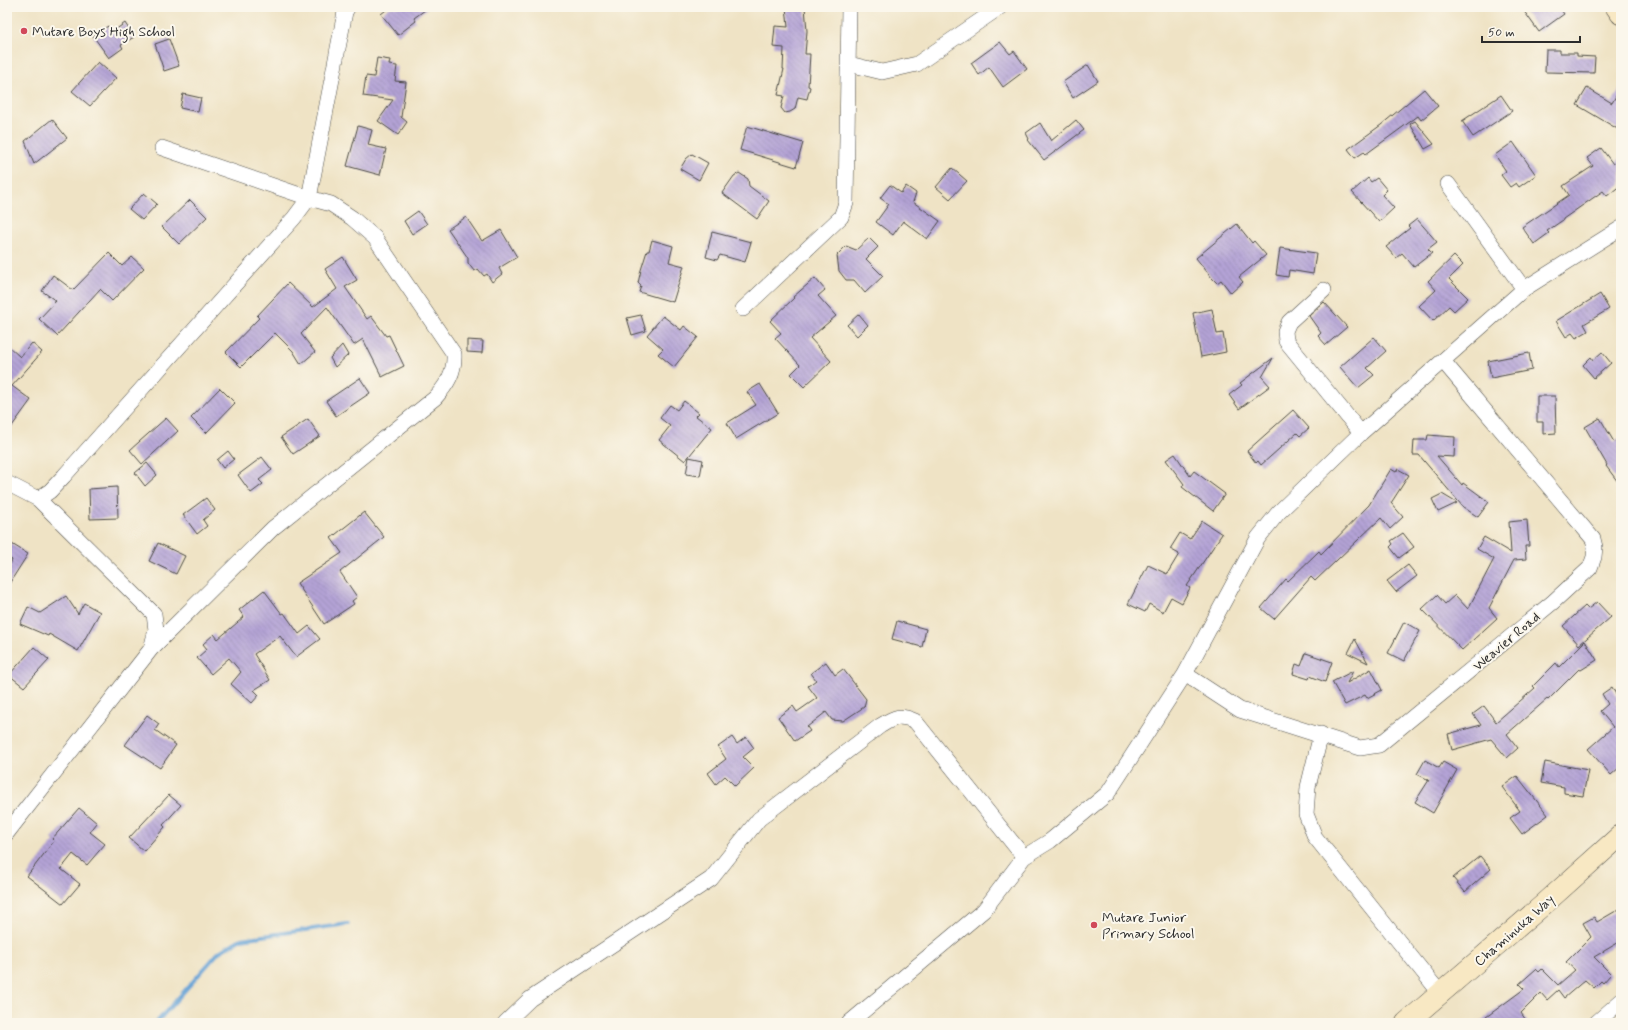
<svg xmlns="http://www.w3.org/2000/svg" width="1628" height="1030" viewBox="0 0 1628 1030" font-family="Mynerve,sans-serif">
  <defs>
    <pattern id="building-back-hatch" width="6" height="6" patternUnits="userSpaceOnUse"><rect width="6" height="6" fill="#b4a3d6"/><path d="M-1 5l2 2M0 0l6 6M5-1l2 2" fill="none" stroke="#9385ae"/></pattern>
  </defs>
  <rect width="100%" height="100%" fill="#fbf7ec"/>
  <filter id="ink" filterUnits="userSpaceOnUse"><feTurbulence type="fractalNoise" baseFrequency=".025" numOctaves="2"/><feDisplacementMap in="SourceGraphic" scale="8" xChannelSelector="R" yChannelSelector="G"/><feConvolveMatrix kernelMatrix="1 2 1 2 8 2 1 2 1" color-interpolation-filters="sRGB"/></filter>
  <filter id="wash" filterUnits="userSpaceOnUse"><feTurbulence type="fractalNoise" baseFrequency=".012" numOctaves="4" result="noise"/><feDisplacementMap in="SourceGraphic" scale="16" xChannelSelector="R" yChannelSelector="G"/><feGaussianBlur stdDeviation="0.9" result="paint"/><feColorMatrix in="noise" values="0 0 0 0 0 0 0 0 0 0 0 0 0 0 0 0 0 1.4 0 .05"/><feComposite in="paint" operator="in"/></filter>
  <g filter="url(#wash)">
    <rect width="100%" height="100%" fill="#efe3c5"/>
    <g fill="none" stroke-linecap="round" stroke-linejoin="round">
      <!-- stream -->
      <path stroke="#64a1d5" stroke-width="4" d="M156,1023L219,952L241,939L348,924"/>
    </g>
    <g id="blocks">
      <!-- building -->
      <path fill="url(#building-back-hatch)" d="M390,7H429L414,18L416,21L398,35L381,14Z
        M786,7H805L807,31L805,54H810L808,86L810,87L807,99L798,97L795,109L790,112L785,113L781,108L784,96L778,95L784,69H783L784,48L773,47L775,26L788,27Z
        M1521,7H1559L1564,14L1539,32Z
        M125,23L134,37L121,45L123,48L109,58L93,36L108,26L112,32Z
        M169,39L179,66L164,71L155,44Z
        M1000,42L1010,54L1014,51L1027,69L1003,87L989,67L979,75L971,63Z
        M1546,50H1560V53H1577V56L1595,57L1594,73L1545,72Z
        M377,58L390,60L389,65L397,66L395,81L406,82L401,117L407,122L398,135L378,121L393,100L363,96L366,76L374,77Z
        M98,62L116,78L90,106L72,91Z
        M1088,65L1098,81L1073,98L1063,82Z
        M1621,87V131L1577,105L1587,88L1612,103Z
        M1424,89L1438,106L1421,120L1418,116L1366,154L1364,152L1355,158L1348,149L1381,125Z
        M183,94L201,98L198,112L180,108Z
        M1501,95L1512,111L1473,137L1462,121Z
        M52,119L67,138L34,164L25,141Z
        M1076,120L1084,130L1044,160L1028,140L1029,139L1026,133L1040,123L1051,141Z
        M1415,121L1434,144L1425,149L1410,124Z
        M358,126L372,130L368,145L386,149L380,175L347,166Z
        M747,126L803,143L796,167L740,150Z
        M1513,142L1536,175L1519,187L1516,183L1510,187L1501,175L1506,171L1495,155Z
        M1601,148L1613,164L1621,158V185L1607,196L1603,191L1563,219V220L1547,231L1549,233L1534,244L1522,227L1569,195L1563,186L1593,166L1587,158Z
        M692,154L708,163L699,180L680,169L686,159Z
        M952,168L967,181L950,199L936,187Z
        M739,173L748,179L749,186L769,201L757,219L722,193L734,176Z
        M1368,178L1371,182L1377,178L1387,190L1382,195L1394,208L1379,222L1352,192Z
        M890,185L901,193L906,186L916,193L913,202L940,221L927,239L903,221L893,235L876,222L889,204L880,198Z
        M144,193L157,204L142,220L129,209Z
        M190,200L207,217L179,244L162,227Z
        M418,211L427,224L412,234L404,221Z
        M466,217L482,241L501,230L517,257L499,268L502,274L492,282L487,274L484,276L478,269L474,271L468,263V258L448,229Z
        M1417,219L1437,242L1428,249L1432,253L1414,267L1402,253L1396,258L1386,247L1410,228L1408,226Z
        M1237,224L1252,243L1254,241L1266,255L1239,277L1243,282L1231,293L1221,280L1217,283L1212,278L1196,258Z
        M712,232L751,242L745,262L720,255L717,260L706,257Z
        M869,238L878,247L866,259L883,276L865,293L854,280H846L839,271L837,255L846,246L856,250Z
        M652,240L673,246L669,262L684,266L673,302L639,292L641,286L638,283L641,270L647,251H649Z
        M1280,248L1316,253L1313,274L1289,270L1288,277L1276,275Z
        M109,253L122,266L132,257L144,268L112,301L100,289L57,336L39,319L56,301L42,291L53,275L73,290Z
        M1454,256L1463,265L1449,279L1468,298L1454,311L1449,306L1433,321L1419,306L1436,290L1428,281Z
        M343,257L357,280L345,287L367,319L371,316L386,336L389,335L404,366L382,377L363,339L354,345L327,307L301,334L315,352L301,364L293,351L275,333L241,367L226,352L259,318L257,316L288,283L313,307L337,289L325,269Z
        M815,278L825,290L818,296L836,316L810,338L831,361L804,387L791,374L800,365L775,338L781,333L770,321L794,298L793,297Z
        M1600,294L1609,309L1584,324L1588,331L1576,338L1572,333L1566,337L1556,321Z
        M1324,302L1347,327L1326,345L1318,336L1321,333L1309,316Z
        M1212,309L1217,334L1223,333L1226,352L1201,357L1193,313Z
        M859,314L868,325L857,336L847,325Z
        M641,315L646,331L632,335L627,318Z
        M663,316L681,330L684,326L698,337L674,367L658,354L663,349L647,335Z
        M1374,337L1386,351L1367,368L1374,375L1358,388L1340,367Z
        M467,340L483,341L482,353L467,352Z
        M32,343L42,352L12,386L31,400L7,433V345L20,357Z
        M342,345L348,355L335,367L330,358Z
        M1602,352L1611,363L1594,378L1583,365L1591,357L1593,360Z
        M1529,353L1532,370L1491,378L1488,361Z
        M1273,358L1262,377L1270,386L1239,409L1229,395L1242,385L1240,383Z
        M360,378L370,393L336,416L326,401Z
        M760,384L778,413L736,439L727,423L756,405L747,392Z
        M220,388L235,403L206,433L191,418Z
        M1537,396H1555L1556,433L1543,434V422H1537Z
        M684,401L699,413L696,416L712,428L685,461L659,440L670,426L660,418L670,405L677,410Z
        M1293,410L1309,428L1300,436L1297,433L1261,465L1258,461L1256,463L1247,451Z
        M166,418L178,431L142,464L130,450Z
        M1600,418L1614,442L1621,437V486L1606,466L1607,465L1585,427Z
        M308,419L320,436L293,454L281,437Z
        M1428,435L1455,437L1454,457L1437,456L1462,485L1463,483L1489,502L1478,517L1463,507L1419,455H1413L1414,440H1427Z
        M228,451L234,459L223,468L217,460Z
        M1175,454L1190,476L1194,471L1225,494L1213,511L1182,487L1184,484L1166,460Z
        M262,457L272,470L259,480L263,484L251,493L238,475Z
        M689,457L703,460L700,476L686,474Z
        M147,463L157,475L145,486L135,473Z
        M1391,469L1396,472L1398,469L1409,475L1391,503L1403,517L1390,529L1381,518L1315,581L1311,577L1274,619L1261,608L1286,579L1288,581L1319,551L1321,554L1369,505Z
        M117,487L118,518L90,519L89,489Z
        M1442,494L1457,503L1438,512L1432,499Z
        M206,498L215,510L203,520L207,526L197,534L183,515Z
        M364,512L384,537L340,572L357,597L352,601L354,604L324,624L297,583L342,553L331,538Z
        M1527,520L1529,546H1525L1526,559L1514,560L1489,608L1497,618L1462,650L1422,609L1437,595L1445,604L1455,595L1468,609L1494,559L1477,549L1484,537L1511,553L1509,522Z
        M1202,521L1222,534L1187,586L1190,588L1182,603L1171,597L1163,612L1149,604L1145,612L1128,604L1148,565L1167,574L1179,554L1170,549L1180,533L1190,539Z
        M1403,533L1414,547L1399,558L1390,547L1393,544L1391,541Z
        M7,541L28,554L7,587V569L12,560L7,557Z
        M158,543L185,556L176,574L149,561Z
        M1408,565L1417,576L1396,592L1387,581Z
        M264,590L282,614L284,613L299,634L309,626L320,639L296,657L280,636L254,654L270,680L254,690L259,695L252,703L231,684L241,672L229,658L211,674L197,658L207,649L203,644L214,634L218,639L244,617L239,610Z
        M66,596L78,614L84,603L100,612L78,651L49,634L48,636L20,624L28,607L40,613Z
        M1597,602L1611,617L1579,645L1563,626L1585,606L1588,609Z
        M897,621L926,629L922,647L892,639Z
        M1404,622L1420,631L1404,661L1388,653Z
        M1355,639L1368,663L1348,653Z
        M1585,641L1597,660L1581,670L1579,669L1548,700L1547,699L1507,734L1518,748L1507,758L1491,739L1452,750L1448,734L1481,725L1473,714L1484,706L1496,722L1535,688L1533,686L1556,663L1559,667Z
        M34,647L49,660L24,687L9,675Z
        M1306,653L1332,662L1325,682L1310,676L1309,679L1293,674L1296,664L1301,666Z
        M826,662L835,675L843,669L866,699L864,707L843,721L832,720L826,712L807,727L810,731L795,741L778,717L793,706L797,712L817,698L808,686L816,680L811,673Z
        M1371,669L1382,690L1367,698L1365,695L1345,705L1332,682L1353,671L1347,683Z
        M1612,687L1619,700L1615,702L1621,710V766L1611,775L1588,749L1613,727L1600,711L1608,704L1602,694Z
        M147,715L159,724L155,730L176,745L160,768L125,745Z
        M732,737L737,744L746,737L754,748L743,757L754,768L735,786L725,776L716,784L708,773L726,759L718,747Z
        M1425,760L1439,768L1443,762L1457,770L1433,813L1415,802L1429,780L1417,774Z
        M1545,762L1588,770L1583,796L1564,793V787L1541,783Z
        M1517,776L1548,815L1522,834L1510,818L1520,811L1502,787Z
        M169,795L181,805L163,825L165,827L144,851L129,838Z
        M79,808L97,823L90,832L105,844L87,865L73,854L61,869L80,884L63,904L27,876L54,841L52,839Z
        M1480,856L1491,869L1465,892L1453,878Z
        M1621,908V941L1594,957L1611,974L1603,983L1601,981L1594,988L1585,980L1564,998L1558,990L1547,1000L1541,993L1521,1013L1528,1023H1478L1524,989L1519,984L1536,969L1539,972L1542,969L1558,985L1575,970L1566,962L1591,937L1583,923L1594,917L1597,922Z"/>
    </g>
  </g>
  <g filter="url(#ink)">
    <use href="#blocks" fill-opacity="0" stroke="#484742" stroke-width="1"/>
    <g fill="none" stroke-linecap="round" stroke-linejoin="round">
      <defs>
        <path id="street" d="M849,64L882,72L917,64L1000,7
          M1448,184L1524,289
          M1324,290L1289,322L1285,331L1286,341L1361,433
          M743,309L841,217L846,203L849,7
          M7,483L38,499L154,614L156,630L151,649L7,833
          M38,499L50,491L64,476L294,218L309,198L345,12L348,7
          M151,649L273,528L435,398C447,385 455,372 454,354L375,238L352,218L331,204L309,198L162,148
          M1185,674L1240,710L1360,748L1379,745L1553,602L1590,568L1594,557L1595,547L1593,539L1443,361
          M1321,734L1308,787L1306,814L1315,837L1440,993
          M505,1023L530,999L711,879L759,819L880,726C895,717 899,714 915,721L1024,857
          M849,1023L984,910L1024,857L1050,841L1108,793L1185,674L1258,538L1278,513L1361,433L1524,289L1621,228
          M1596,1023L1621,1001"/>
        <path id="secondary" d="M1616,7L1621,14
          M1406,1023L1543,905L1621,835"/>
      </defs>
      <!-- street casing -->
      <use href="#street" stroke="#484742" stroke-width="16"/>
      <!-- secondary casing -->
      <use href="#secondary" stroke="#484742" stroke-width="22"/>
      <!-- street -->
      <use href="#street" stroke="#fff" stroke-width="15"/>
      <!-- secondary -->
      <use href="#secondary" stroke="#f8e8c3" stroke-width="21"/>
    </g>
  </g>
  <!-- markers -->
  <g fill="#d1495b" stroke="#fbf7ec" stroke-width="1.5">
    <circle cx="24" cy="31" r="4"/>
    <circle cx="1094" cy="925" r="4"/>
  </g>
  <g text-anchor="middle" stroke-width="4" stroke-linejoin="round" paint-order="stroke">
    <!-- poi labels -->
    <g font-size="14" fill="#2b2b2b" stroke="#fbf7ec" text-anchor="start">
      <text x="32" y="36">Mutare Boys High School</text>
      <text x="1102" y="922">Mutare Junior<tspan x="1102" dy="16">Primary School</tspan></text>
    </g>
    <!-- street labels -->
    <g font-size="14" fill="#2b2b2b" stroke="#fbf7ec">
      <text transform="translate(1506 641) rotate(-40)" y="5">Weavier Road</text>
      <text transform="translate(1514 930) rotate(-41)" y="5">Chaminuka Way</text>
    </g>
  </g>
  <!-- margin -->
  <rect width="1628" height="1030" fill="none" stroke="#fbf7ec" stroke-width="24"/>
  <!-- scale -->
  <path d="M1482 36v6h98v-6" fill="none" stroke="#2b2b2b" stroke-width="2"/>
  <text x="1488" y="36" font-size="12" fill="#2b2b2b" stroke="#fbf7ec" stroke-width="3" paint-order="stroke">50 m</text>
</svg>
